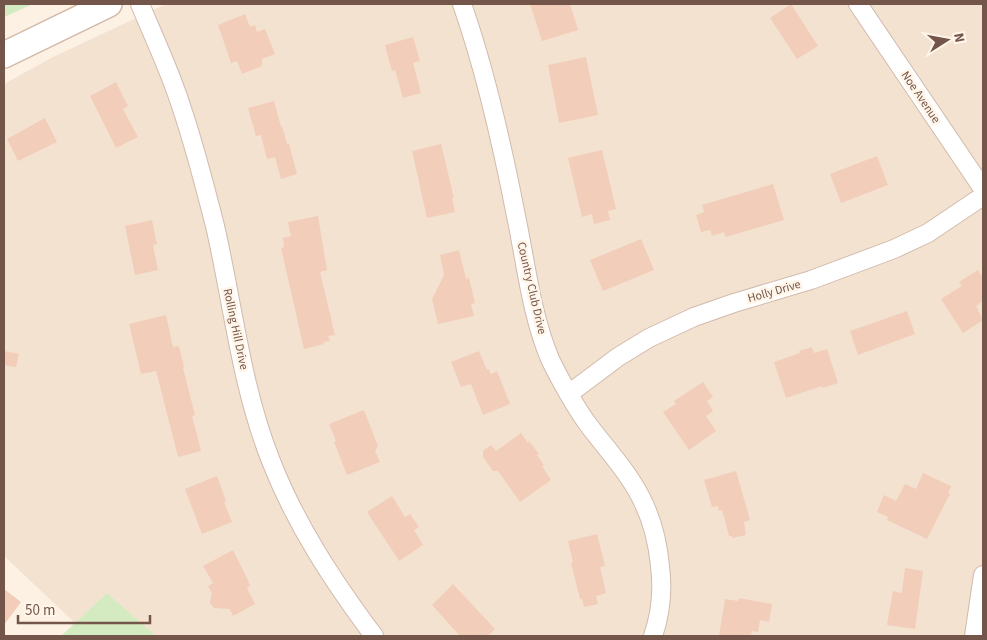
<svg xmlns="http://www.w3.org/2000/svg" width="987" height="640" viewBox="0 0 987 640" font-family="'Source Sans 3',sans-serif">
  <rect width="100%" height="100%" fill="#fcf1e3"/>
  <!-- residential -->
  <path fill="#f4e2d1" d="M166,4H983V636H156L107,593L75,623L4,556V84L51,58Z"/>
  <!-- green -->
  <path fill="#d4eac1" d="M4,4H33L4,17Z
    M107,593L156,636H61Z"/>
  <!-- building -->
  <path fill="#f2cdba" d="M530,4H570L578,30L542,41Z
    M791,4L818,46L797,59L770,18Z
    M245,14L250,27L255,25L257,32L265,29L275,54L262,59V66L242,74L237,61L231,63L218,25Z
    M413,37L420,61L413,63L421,93L403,98L395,70L392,71L385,45Z
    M586,57L598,115L559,123L548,65Z
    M116,82L128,106L123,109L138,137L116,148L90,96Z
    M274,101L281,127L282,126L287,144H289L297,174L281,179L275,157L267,159L261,135L256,136L248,108Z
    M45,118L57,142L18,161L7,139Z
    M441,144L454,198H452L455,212L427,218L412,151Z
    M602,150L616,209L608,211L610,220L594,224L592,214L582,217L568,158Z
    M877,156L888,185L841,203L830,174Z
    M773,184L784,220L726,237L724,232L712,236L710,230L701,232L696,215L704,212L702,205Z
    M318,216L327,270L320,272L335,335L328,336L330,341L323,342L324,344L304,349L281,248L284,247L283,238L291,236L288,222Z
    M152,220L157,244L153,245L158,270L135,275L125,226Z
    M641,239L654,270L603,291L590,260Z
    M459,250L466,279L469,278L475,303L471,304L474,316L438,324L432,299L444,275L440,255Z
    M978,270L983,278V301L976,306L983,320L963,333L941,299L962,286L959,282Z
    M907,311L915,334L858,355L850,331Z
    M166,315L173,347L179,346L184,367L183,368L195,415L192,416L201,451L178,457L156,371L141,374L129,324Z
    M812,347L814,353L827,349L838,383L823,388L822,386L786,398L774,362L800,353L799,351Z
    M4,351L19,354L16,367L4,365Z
    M479,351L487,370L489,369L491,374L497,371L510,404L483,415L471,384L461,387L451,362Z
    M703,382L713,397L707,401L713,411L706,416L716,431L689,450L663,412L676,404L674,401Z
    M364,410L378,446L375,451L380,462L347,475L334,442L336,441L329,424Z
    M521,433L528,443L529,441L539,454L537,455L544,465L542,466L551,480L520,502L498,471H493L483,457V451L491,445L496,451Z
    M736,471L750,520L744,522L746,535L732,538V536H729L722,510L719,511L718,506L712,507L704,480Z
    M923,473L951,486L948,493L950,494L927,539L887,520L888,517L877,512L884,495L896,501L905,484L916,489Z
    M217,476L226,501L224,502L232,522L202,534L185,489Z
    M392,496L405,517L410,514L419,527L414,530L423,545L399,561L367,512Z
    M597,534L605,566L600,567L606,593L596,596L598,604L584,607L582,599H580L571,563L573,562L568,541Z
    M233,550L247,578L250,586L247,588L255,604L233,616L230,609L214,608L210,603L212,593L208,586L213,583L203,566Z
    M905,568L923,571L915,629L887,625L893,591L902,593Z
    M453,584L495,629L488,636H460L432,605Z
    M4,589L21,602L4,625Z
    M739,598L772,604L769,622L760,620L758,632L752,631L751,636H719L725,599L738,601Z"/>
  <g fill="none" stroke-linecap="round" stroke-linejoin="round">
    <defs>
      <path id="street" d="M140,4C154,38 171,73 182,109C195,147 205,187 215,226C233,304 241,386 271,461C296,525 333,581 374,636
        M462,4C486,72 502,144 516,216C526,263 531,314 550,359C559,378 577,410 590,427C609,452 631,475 644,504C653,523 658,545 660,566C663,590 661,613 653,636
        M858,4L983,189
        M570,393L618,357L649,338L694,317L734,303L811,280L894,249L928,233L983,196
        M974,636L983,575"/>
      <path id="secondary" d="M4,55L109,4"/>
    </defs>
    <!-- street casing -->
    <use href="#street" stroke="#d0baac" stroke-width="20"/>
    <!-- secondary casing -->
    <use href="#secondary" stroke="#d3b9a9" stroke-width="28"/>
    <!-- street -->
    <use href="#street" stroke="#fff" stroke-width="18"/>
    <!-- secondary -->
    <use href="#secondary" stroke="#fff" stroke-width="25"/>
  </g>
  <g text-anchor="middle" stroke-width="5" stroke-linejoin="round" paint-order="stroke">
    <!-- street labels -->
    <g font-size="12" fill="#745549" stroke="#fff5e9">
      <text transform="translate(921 97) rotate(56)" y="4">Noe Avenue</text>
      <text transform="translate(532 288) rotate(77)" y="4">Country Club Drive</text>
      <text transform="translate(774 291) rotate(-16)" y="4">Holly Drive</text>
      <text transform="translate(236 329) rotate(78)" y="4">Rolling Hill Drive</text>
    </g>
  </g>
  <!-- border -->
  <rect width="987" height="640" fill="none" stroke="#745549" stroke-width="10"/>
  <!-- north arrow -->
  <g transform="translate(947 40) rotate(79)" stroke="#fff5e9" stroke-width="4" paint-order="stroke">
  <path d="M0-4L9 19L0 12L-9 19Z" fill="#745549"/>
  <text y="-8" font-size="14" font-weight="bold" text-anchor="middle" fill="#745549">N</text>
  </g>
  <!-- scale -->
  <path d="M18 615v8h132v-8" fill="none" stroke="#745549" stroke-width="2.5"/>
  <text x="25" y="615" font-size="15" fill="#745549" stroke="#fff5e9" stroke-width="4" paint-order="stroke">50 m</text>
</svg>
